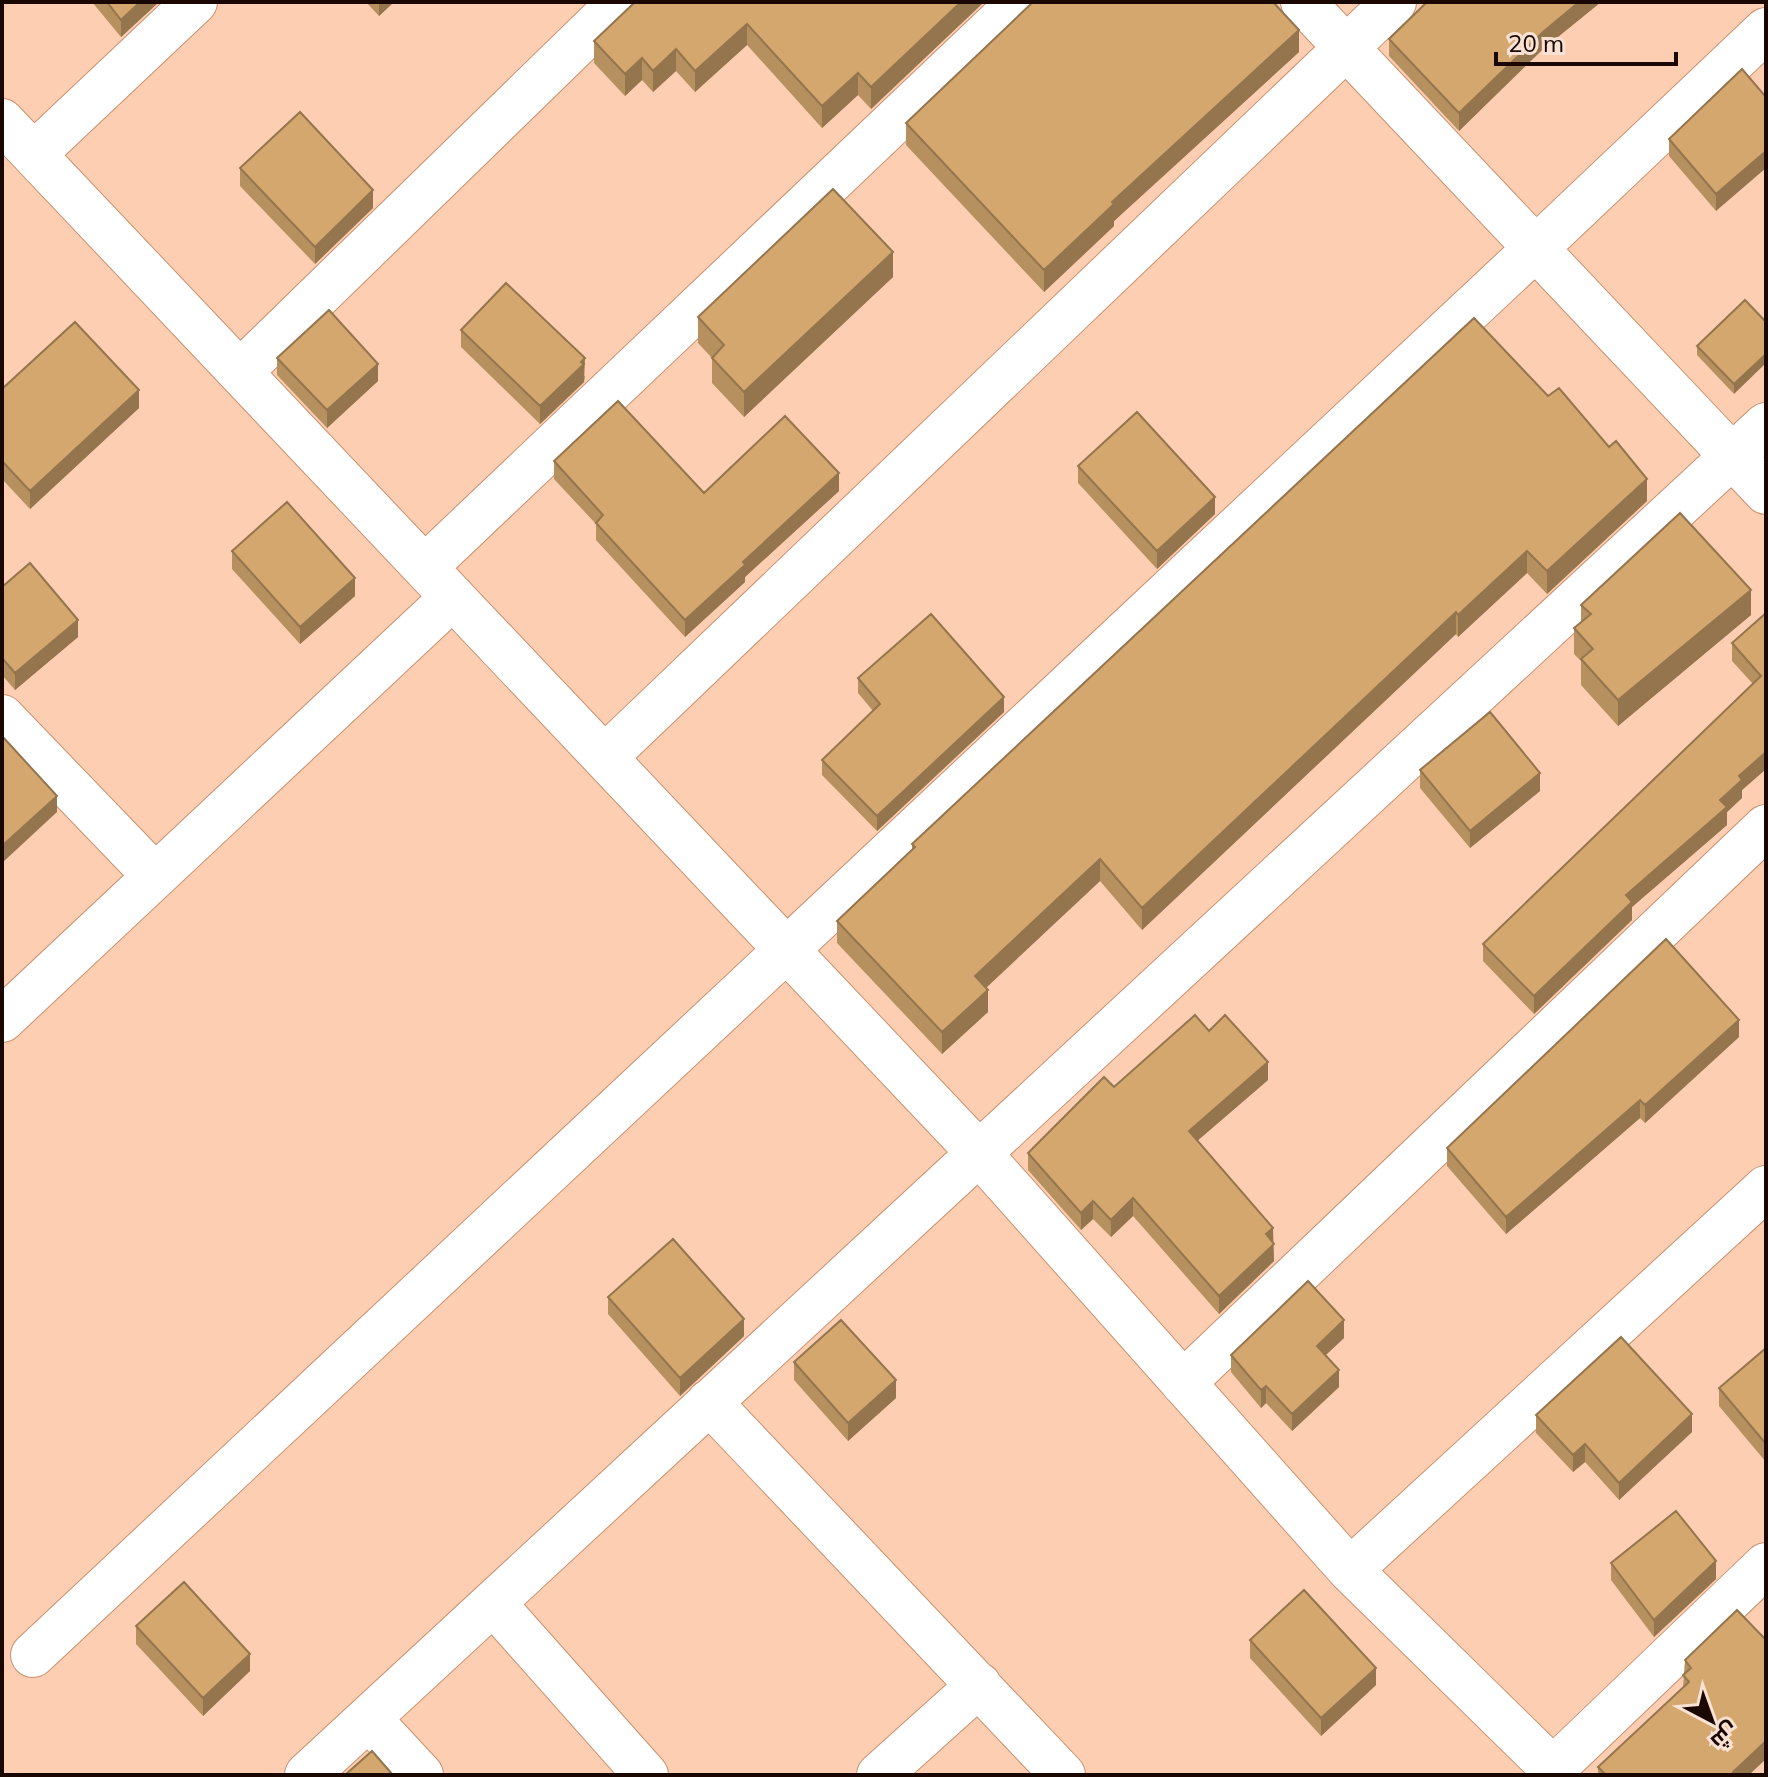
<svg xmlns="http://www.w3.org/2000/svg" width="1768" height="1777" viewBox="0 0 1768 1777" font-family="Mulish,Cairo,sans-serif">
  <rect width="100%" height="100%" fill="#fdceb2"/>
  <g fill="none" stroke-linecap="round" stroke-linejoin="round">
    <defs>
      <path id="minor" d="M1303,2L1766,492
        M2,121L978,1152L1350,1570L1559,1775
        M34,154L195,2
        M240,372L620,2
        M425,567L1020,2
        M2,717L155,876
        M605,757L1394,2
        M2,1020L453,597
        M1183,1383L1766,827
        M709,1402L1063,1775
        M1350,1570L1766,1188
        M494,1604L646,1775
        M33,1655L1536,248L1766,30
        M369,1719L421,1775
        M1553,1769L1766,1565
        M307,1775L1766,425
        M879,1775L979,1685"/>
    </defs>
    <!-- minor casing -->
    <use href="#minor" stroke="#c8916f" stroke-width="46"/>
    <!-- minor -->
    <use href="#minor" stroke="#fff" stroke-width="44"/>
  </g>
  <!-- wall -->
  <path fill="#b6905f" d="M92,2H159L121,37Z
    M366,2H394L379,16Z
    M635,2H984L871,109L858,95L822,128L747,45L695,92L676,71L653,92L642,80L625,96L594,63V41Z
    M1601,2L1543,49L1459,131L1389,56V39Z
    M1299,52L1114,221V226L1044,292L906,145V123Z
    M1742,69L1716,211L1669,156V139Z
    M240,168L373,208L315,264L240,186Z
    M893,277L744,417L712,383V358L698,343V317Z
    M1745,300L1734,394L1697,355V346Z
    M1474,318L1647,501L1547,594L1527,573L1458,637L1456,634L1142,930L1100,881L986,988L988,1012L942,1054L837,943V921L912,850V844Z
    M461,330L585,376L584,382L540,424L461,347Z
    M277,358L378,381L327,428L277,375Z
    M2,389L139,408L30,509L2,479Z
    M554,461L704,493L839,491L745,577V582L685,637L596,540V524L554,479Z
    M1078,466L1215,514L1157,569L1078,483Z
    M232,551L355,596L300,644L232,569Z
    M2,587L78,637L15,690L2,675Z
    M1581,605L1751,615L1618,726L1581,685V661L1574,654V628L1581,622Z
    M1766,613V769L1742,790V798L1727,812V825L1632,907V920L1534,1014L1483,961V944L1753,684L1732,661V643Z
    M858,678L1004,712L877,831L822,775V760L873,711L858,693Z
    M1420,770L1540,791L1470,848L1420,788Z
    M1209,1031L1268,1080L1197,1141L1273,1243L1274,1261L1219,1314L1133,1216L1111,1237L1093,1219L1081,1230L1028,1170V1153L1114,1087Z
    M1739,1037L1645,1123L1640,1118L1506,1234L1447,1166V1148Z
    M608,1297L744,1336L680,1396L608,1314Z
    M1344,1338L1326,1355L1339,1387L1292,1431L1266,1403L1261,1408L1231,1372V1355Z
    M1766,1348V1462L1719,1406V1388Z
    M794,1362L896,1398L848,1441L794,1380Z
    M1536,1415L1692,1432L1619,1500L1585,1462L1573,1472L1536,1433Z
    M1611,1563L1716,1579L1654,1637L1611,1580Z
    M1737,1610L1749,1775H1598V1767L1683,1687L1685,1660Z
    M136,1626L250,1671L203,1716L136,1644Z
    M1250,1640L1376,1685L1321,1736L1250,1658Z"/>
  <!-- shaded-wall -->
  <path fill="#94754e" d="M140,2H159L121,37V20Z
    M379,2H394L379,16Z
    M961,2H984L871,109V87Z
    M1579,2H1601L1543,49L1459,131V113L1543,32Z
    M747,24V45L695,92V71Z
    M1299,30V52L1114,221V226L1044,292V270L1112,202Z
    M676,49V71L653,92V71Z
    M642,58V80L625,96V74Z
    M858,73V95L822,128V106Z
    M1766,151V168L1716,211V194Z
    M373,190V208L315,264V247Z
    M893,252V277L744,417V392Z
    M1766,354V363L1734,394V384Z
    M585,358L584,382L540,424V406Z
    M378,364V381L327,428V410Z
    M139,390V408L30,509V491Z
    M839,473V491L745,577V582L685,637V620L743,562Z
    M1647,479V501L1547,594V571Z
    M1215,497V514L1157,569V551Z
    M1527,551V573L1458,637V615Z
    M355,578V596L300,644V627Z
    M1751,590V615L1618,726V700Z
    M1456,612V634L1142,930V908Z
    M78,620V637L15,690V673Z
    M1004,697V712L877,831V816Z
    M1766,752V769L1742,790V798L1727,812V825L1632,907V920L1534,1014V996L1626,895L1720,800L1739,776Z
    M1540,773V791L1470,848V831Z
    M57,796V812L2,863V846Z
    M1100,859V881L975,998V976Z
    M988,990V1012L942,1054V1032Z
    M1739,1020V1037L1645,1123V1105Z
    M1268,1062V1080L1189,1148V1131Z
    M1640,1100V1118L1506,1234V1217Z
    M1133,1198V1216L1111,1237V1220Z
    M1093,1201V1219L1081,1230V1213Z
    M1273,1228L1274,1261L1219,1314V1296L1266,1234Z
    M744,1319V1336L680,1396V1378Z
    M1344,1320V1338L1317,1363V1346Z
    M1339,1370V1387L1292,1431V1414Z
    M896,1380V1398L848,1441V1423Z
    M1266,1386V1403L1261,1408V1390Z
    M1692,1414V1432L1619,1500V1483Z
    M1585,1444V1462L1573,1472V1455Z
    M1716,1561V1579L1654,1637V1620Z
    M250,1654V1671L203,1716V1698Z
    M1376,1668V1685L1321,1736V1718Z
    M1766,1741V1759L1749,1775H1733V1772Z"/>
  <!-- building -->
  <path fill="#d4a76f" stroke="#94754e" stroke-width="2" d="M107,2H140L121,20Z
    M635,2H961L871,87L858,73L822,106L747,24L695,71L676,49L653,71L642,58L625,74L594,41Z
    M1033,2H1273L1299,30L1112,202L1114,204L1044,270L906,123Z
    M1427,2H1579L1543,32L1459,113L1389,39Z
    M1742,69L1766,97V151L1716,194L1669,139Z
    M300,112L373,190L315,247L240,168Z
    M833,189L893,252L744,392L712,358L724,345L698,317Z
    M506,283L585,358L581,362L584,364L540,406L461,330Z
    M1745,300L1766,322V354L1734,384L1697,346Z
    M329,310L378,364L327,410L277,358Z
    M1474,318L1548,396L1559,388L1609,447L1616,441L1647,479L1547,571L1527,551L1458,615L1456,612L1142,908L1100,859L975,976L988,990L942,1032L837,921L915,847L912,844Z
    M75,322L139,390L30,491L2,461V389Z
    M618,401L704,493L785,416L839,473L743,562L745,565L685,620L596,523L603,515L554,461Z
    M1137,412L1215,497L1157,551L1078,466Z
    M287,502L355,578L300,627L232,551Z
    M1680,513L1751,590L1618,700L1581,659L1593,649L1574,628L1591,614L1581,605Z
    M30,563L78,620L15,673L2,658V587Z
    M1766,613V752L1739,776L1742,780L1720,800L1727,807L1626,895L1632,902L1534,996L1483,944L1761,676L1732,643Z
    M931,614L1004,697L877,816L822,760L880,704L858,678Z
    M1490,712L1540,773L1470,831L1420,770Z
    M2,736L57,796L2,846Z
    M1666,939L1739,1020L1645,1105L1640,1100L1506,1217L1447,1148Z
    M1195,1015L1209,1031L1225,1015L1268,1062L1189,1131L1273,1228L1266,1234L1274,1244L1219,1296L1133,1198L1111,1220L1093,1201L1081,1213L1028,1153L1104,1077L1114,1087Z
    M673,1239L744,1319L680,1378L608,1297Z
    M1308,1281L1344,1320L1317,1346L1339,1370L1292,1414L1266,1386L1261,1390L1231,1355Z
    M841,1320L896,1380L848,1423L794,1362Z
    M1621,1337L1692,1414L1619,1483L1585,1444L1573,1455L1536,1415Z
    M1766,1348V1444L1719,1388Z
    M1676,1511L1716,1561L1654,1620L1611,1563Z
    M184,1582L250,1654L203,1698L136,1626Z
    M1304,1590L1376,1668L1321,1718L1250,1640Z
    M1737,1610L1766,1640V1741L1733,1772L1736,1775H1606L1598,1767L1689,1682L1683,1675L1691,1668L1685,1660Z
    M372,1751L393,1775H345Z"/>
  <!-- border -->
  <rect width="1768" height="1777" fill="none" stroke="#1a0700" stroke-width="8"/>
  <!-- north arrow -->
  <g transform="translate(1712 1721) rotate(139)" stroke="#f9e1d3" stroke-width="6" paint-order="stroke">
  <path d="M0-6L14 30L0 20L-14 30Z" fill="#1a0700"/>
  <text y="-12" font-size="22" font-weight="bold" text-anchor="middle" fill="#1a0700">ش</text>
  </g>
  <!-- scale -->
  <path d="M1496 52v12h180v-12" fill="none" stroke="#1a0700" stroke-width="4"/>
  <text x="1508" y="52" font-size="24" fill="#1a0700" stroke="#f9e1d3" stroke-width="6" paint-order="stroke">20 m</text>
</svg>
